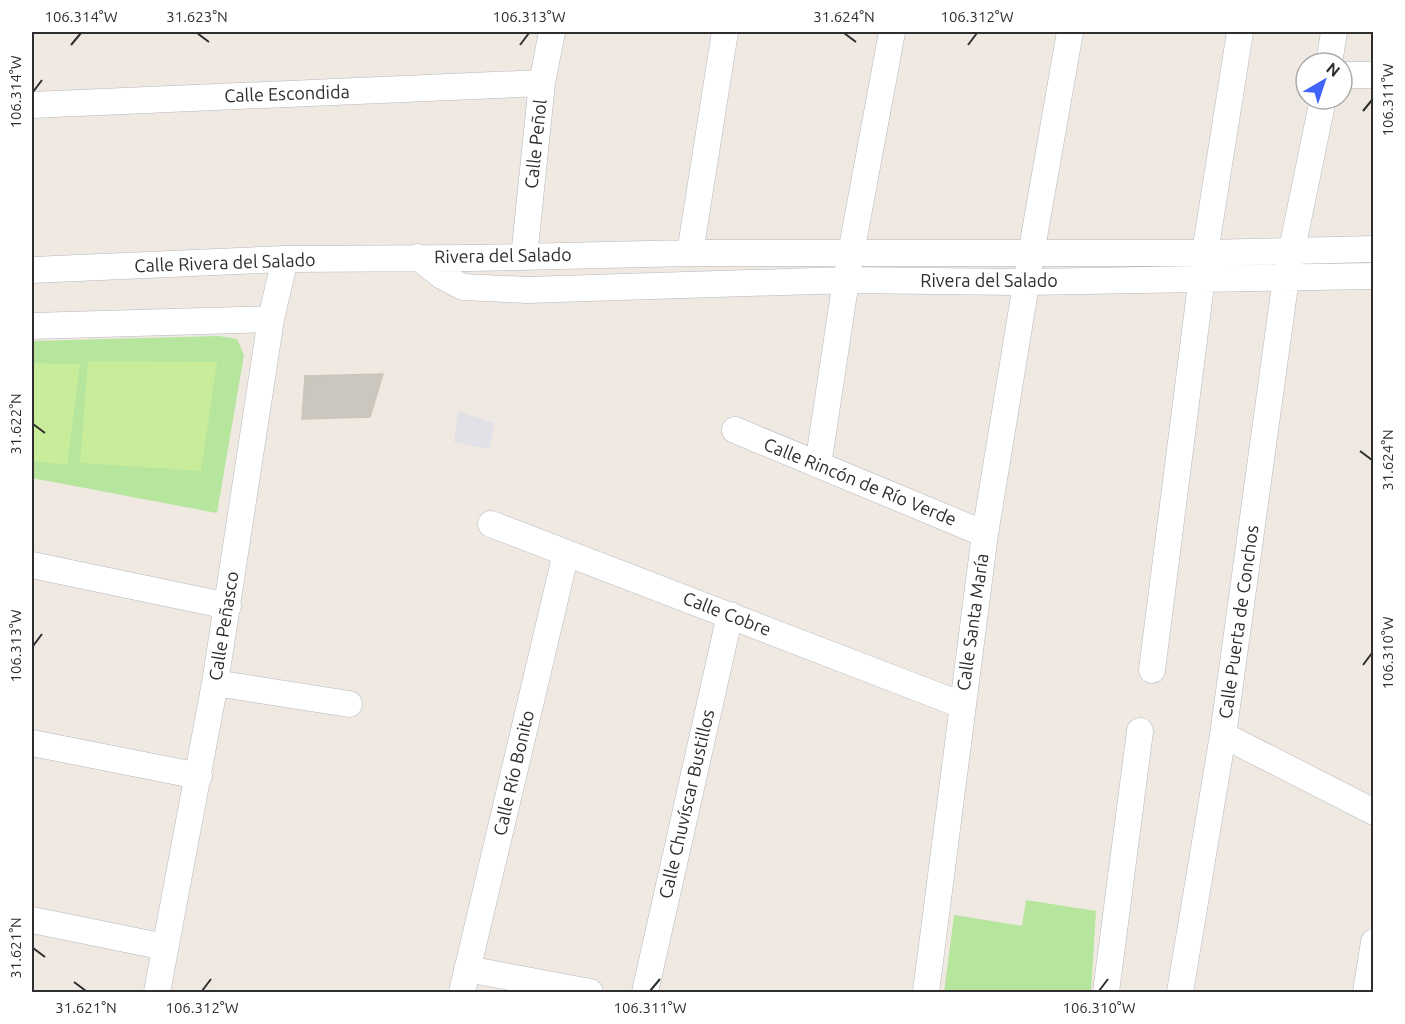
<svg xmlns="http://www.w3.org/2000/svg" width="1405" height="1024" viewBox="0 0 1405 1024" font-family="Ubuntu,sans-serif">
  <rect width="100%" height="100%" fill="#efe9e1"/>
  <!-- industrial -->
  <path fill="#e3e1e8" d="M458,411L495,423L489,449L454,442Z"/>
  <!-- green -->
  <path fill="#b6e59e" d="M219,336L237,339L244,355L217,513L32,478V341Z
    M1026,900L1096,911L1091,992H944L954,915L1022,926Z"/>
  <!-- pitch -->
  <path fill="#c9ec9a" d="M88,361L217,362L201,471L80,463Z
    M32,363L80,364L67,465L32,461Z"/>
  <!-- building -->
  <path fill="#cbc7bf" stroke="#cbc5ba" stroke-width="1.5" d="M383,374L370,417L302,419L305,376Z"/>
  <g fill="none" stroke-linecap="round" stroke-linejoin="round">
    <defs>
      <path id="minor" d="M1329,63L1334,32
        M1342,75H1374
        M32,105L542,83
        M690,253L725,32
        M418,257L442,276L463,287L527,290L846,280L1027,282L1374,276
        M524,257L542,83L552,32
        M32,270L285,259L472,258L690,253H1205L1374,249
        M32,326L271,319
        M735,430L985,534
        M818,465L846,280L892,32
        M491,524L962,705
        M32,565L228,606
        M1152,670L1205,253L1240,32
        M215,683L349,704
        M1223,735L1374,812
        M32,743L199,776
        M32,920L165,947
        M467,969L590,992
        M157,992L215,683L271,319L285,259
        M462,992L566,553
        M645,992L730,615
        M926,992L985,534L1031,254L1070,32
        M1106,992L1140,731
        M1180,992L1223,735L1286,278L1323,99
        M1366,992L1374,942"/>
    </defs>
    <!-- minor casing -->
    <use href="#minor" stroke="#b4b7c1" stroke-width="27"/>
    <!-- minor -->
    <use href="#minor" stroke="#fff" stroke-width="26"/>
  </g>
  <!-- ticks -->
  <path fill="none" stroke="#2e2e2e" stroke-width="2" d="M197,33L209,42M844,33L856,42M71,45L81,33M520,45L529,33M968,45L977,33M33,92L42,80M1363,111L1372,100M33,424L45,433M1360,451L1372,460M33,646L42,634M1363,665L1372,653M33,948L45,957M74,982L86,991M202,991L211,979M650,991L660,979M1099,991L1108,979"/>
  <g text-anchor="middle" stroke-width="5" stroke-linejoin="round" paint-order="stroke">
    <!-- street labels -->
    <g font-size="18" fill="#2e2e2e" stroke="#fff">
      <text transform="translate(287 94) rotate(-2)" y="6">Calle Escondida</text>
      <text transform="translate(536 144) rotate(-84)" y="6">Calle Peñol</text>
      <text transform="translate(503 256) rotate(-1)" y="6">Rivera del Salado</text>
      <text transform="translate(225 263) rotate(-2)" y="6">Calle Rivera del Salado</text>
      <text x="989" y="287">Rivera del Salado</text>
      <text transform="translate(860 482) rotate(22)" y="6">Calle Rincón de Río Verde</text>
      <text transform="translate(727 614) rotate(21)" y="6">Calle Cobre</text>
      <text transform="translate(973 622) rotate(-82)" y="6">Calle Santa María</text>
      <text transform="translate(1239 622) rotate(-82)" y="6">Calle Puerta de Conchos</text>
      <text transform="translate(224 626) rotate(-81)" y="6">Calle Peñasco</text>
      <text transform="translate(514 773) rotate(-77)" y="6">Calle Río Bonito</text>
      <text transform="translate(687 804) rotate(-77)" y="6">Calle Chuvíscar Bustillos</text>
    </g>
  </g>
  <!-- border -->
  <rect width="1405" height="1024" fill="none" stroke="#ffffff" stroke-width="66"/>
  <!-- north arrow -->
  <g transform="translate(1324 81) rotate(39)"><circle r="28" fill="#ffffff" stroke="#ababab" stroke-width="1.5"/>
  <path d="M0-4.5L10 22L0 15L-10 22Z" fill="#4264fb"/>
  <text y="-9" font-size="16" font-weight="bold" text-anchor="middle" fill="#2e2e2e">N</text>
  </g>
  <rect x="33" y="33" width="1339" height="958" fill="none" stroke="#2e2e2e" stroke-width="2"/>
  <g font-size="15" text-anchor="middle" fill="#2e2e2e">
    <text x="81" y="22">106.314°W</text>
    <text x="197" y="22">31.623°N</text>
    <text x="529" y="22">106.313°W</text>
    <text x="844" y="22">31.624°N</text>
    <text x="977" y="22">106.312°W</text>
    <text transform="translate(16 92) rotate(-90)" y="5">106.314°W</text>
    <text transform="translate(1388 100) rotate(-90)" y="5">106.311°W</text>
    <text transform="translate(16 424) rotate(-90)" y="5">31.622°N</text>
    <text transform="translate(1388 460) rotate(-90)" y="5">31.624°N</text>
    <text transform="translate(16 646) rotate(-90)" y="5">106.313°W</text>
    <text transform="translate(1388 653) rotate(-90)" y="5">106.310°W</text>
    <text transform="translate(16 948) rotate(-90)" y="5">31.621°N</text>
    <text x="86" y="1013">31.621°N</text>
    <text x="202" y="1013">106.312°W</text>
    <text x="650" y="1013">106.311°W</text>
    <text x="1099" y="1013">106.310°W</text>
  </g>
</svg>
